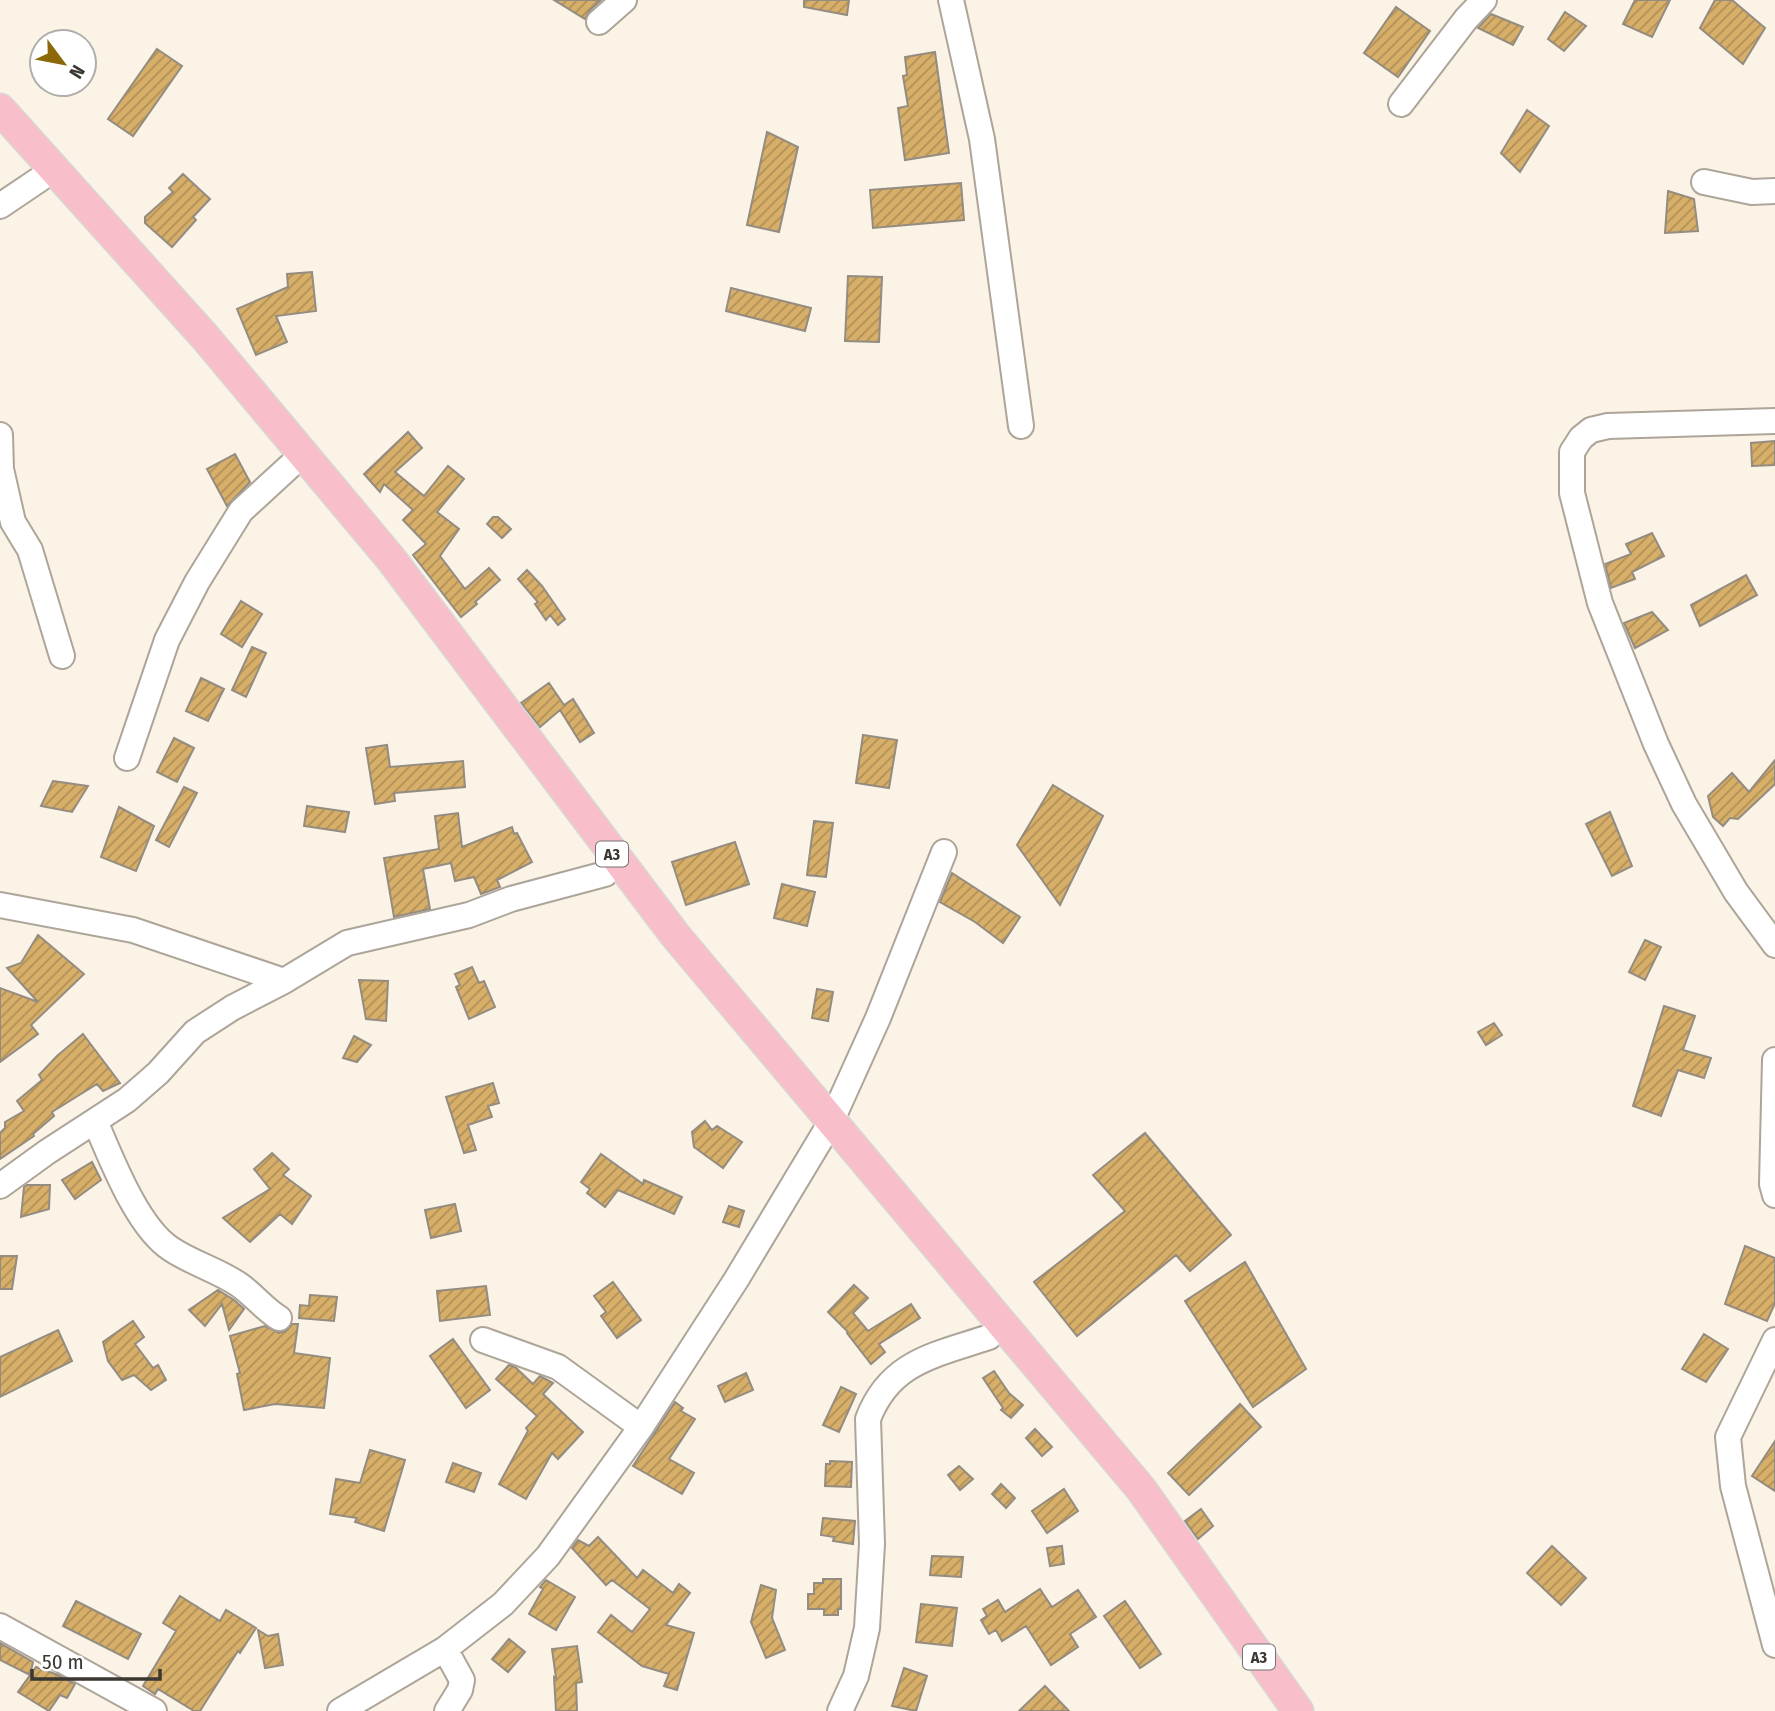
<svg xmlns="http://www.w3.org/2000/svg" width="1775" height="1711" viewBox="0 0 1775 1711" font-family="'Fira Sans Condensed',sans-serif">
  <defs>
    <pattern id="building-hatch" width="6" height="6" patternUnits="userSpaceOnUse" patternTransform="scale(1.75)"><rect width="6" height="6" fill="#d7af69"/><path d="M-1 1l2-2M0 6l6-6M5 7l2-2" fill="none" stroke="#b08f57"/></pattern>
  </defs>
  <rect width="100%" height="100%" fill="#fbf3e5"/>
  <!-- building -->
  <path fill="url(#building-hatch)" stroke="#948c80" stroke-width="2" d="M554,0H601L589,11L585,19Z
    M804,0H849L847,15L804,7Z
    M1635,0H1670L1652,37L1623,24Z
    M1715,0H1732L1765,28L1743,64L1700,28Z
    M1396,7L1430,31L1398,77L1364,53Z
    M1565,12L1586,26L1564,51L1548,39Z
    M1491,14L1523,27L1513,45L1478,28Z
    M157,49L182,66L133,136L108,119Z
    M935,52L949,153L905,160L898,108L908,106L903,76L907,75L905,57Z
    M1527,110L1549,126L1520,172L1501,153Z
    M767,132L798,147L779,232L747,225Z
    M183,174L210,199L193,217L196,220L172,247L145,223V217L173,192L169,188Z
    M961,183L964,220L873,228L870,190Z
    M1668,191L1694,199L1698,231L1665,233Z
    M312,272L316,311L276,316L287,342L256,355L237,309L288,287L287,274Z
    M848,276L882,277L879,342L845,341Z
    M731,288L811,308L805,331L726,311Z
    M408,432L422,448L395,472L424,496L448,466L464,479L437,512L459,529L440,556L465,589L489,568L500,580L475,602L477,604L461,617L413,555L426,544L403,520L413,510L384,484L380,492L364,474Z
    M1775,441V465L1752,466L1751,443Z
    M235,454L250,482L227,506L207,469Z
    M493,517H498L511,529L502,538L487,524Z
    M1652,533L1664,556L1632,572L1635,579L1611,588L1605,564L1631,554L1626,544Z
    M527,570L542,586L565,619L558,625L550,615L546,620L535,604L538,602L518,579Z
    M1746,575L1757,595L1700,626L1691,605Z
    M241,601L262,614L242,647L221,634Z
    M1652,612L1668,630L1635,648L1624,623Z
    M252,647L266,653L246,697L232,690Z
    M201,678L224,689L208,721L186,711Z
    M549,683L564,705L573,699L594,733L580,742L560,710L540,727L521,703Z
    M863,735L897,740L889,788L856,783Z
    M174,738L194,748L177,782L157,772Z
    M387,745L390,767L463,761L465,787L394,793L395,801L375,804L366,748Z
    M1775,760V784L1738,819L1730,818L1723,826L1713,817L1708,796L1732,773L1749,792Z
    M53,781L88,786L72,812L41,806Z
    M1053,785L1103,816L1060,905L1017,845Z
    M184,787L197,793L169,847L156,840Z
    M307,806L349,812L345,832L304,826Z
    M119,807L154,826L136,871L101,857Z
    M1610,812L1632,866L1612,876L1586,824Z
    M458,813L462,847L512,827L514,834L517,833L532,862L497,880L500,887L481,894L474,877L455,881L451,863L423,869L430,909L394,917L384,858L439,849L435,816Z
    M814,821L833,823L826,877L807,875Z
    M735,842L749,884L686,905L672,862Z
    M952,873L1020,917L1003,943L975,922L940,902Z
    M782,884L815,892L807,926L774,918Z
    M38,935L84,974L31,1025L38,1034L0,1062V988L38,1002L7,968L21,963Z
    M1645,940L1661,947L1645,980L1629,972Z
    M472,967L479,983L484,981L495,1007L469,1019L456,987L460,985L455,974Z
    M359,980L388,981L386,1021L366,1019Z
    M817,989L833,992L828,1021L812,1018Z
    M1664,1006L1695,1016L1683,1050L1711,1058L1704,1078L1678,1070L1661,1116L1633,1106Z
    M1494,1023L1502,1035L1486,1045L1478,1032Z
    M83,1034L120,1083L103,1091L97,1084L52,1112L54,1116L33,1134L34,1136L0,1159V1133L5,1128V1122L24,1111L17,1101L42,1080L39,1075L57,1056Z
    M354,1036L371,1045L357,1062L343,1058Z
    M493,1083L499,1103L488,1106L492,1117L468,1125L476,1150L464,1153L446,1097Z
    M705,1121L712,1130L717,1126L742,1142L723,1168L694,1147L692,1132Z
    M1145,1133L1231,1235L1190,1271L1176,1255L1077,1336L1034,1282L1125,1211L1093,1175Z
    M272,1153L289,1169L283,1175L311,1196L292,1224L280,1214L250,1242L223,1218L270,1189L254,1169Z
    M601,1154L643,1184L644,1180L682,1197L674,1214L618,1190L605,1207L587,1193L590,1189L581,1182Z
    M92,1162L101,1180L75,1199L62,1180Z
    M27,1185H50L49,1209L21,1217L24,1187Z
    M455,1204L461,1231L431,1238L425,1210Z
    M729,1206L744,1211L739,1227L723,1222Z
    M1745,1246L1775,1258V1303L1767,1321L1725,1304Z
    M0,1256H17L12,1289H0Z
    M1245,1262L1306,1369L1253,1407L1185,1301Z
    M613,1282L641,1320L617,1338L601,1316L606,1312L594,1296Z
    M854,1285L868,1298L853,1313L868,1331L911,1304L920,1318L879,1344L885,1352L871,1364L847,1333L848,1332L828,1312Z
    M486,1286L490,1315L440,1321L437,1291Z
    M218,1290L234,1300L244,1309L229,1330L222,1304L205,1326L189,1310Z
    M310,1295L337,1297L334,1321L299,1318L300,1305L309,1306Z
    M133,1321L144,1337L135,1344L153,1368L158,1365L166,1380L151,1390L134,1375L122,1380L108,1361L103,1342Z
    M292,1324H298L294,1353L330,1358L324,1408L275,1404L244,1410L237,1374L240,1373L230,1336L265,1326L279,1333L286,1331Z
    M58,1330L72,1361L0,1397V1357Z
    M1704,1334L1728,1349L1706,1382L1682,1369Z
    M453,1339L490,1390L466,1408L430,1356Z
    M509,1365L515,1367L533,1384L540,1376L553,1383L543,1394L583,1432L558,1459L552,1453L526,1499L499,1484L528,1431L526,1428L537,1416L496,1379Z
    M994,1371L1009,1393L1023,1405L1011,1418L1001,1410L1003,1408L983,1378Z
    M746,1373L753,1390L725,1402L718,1386Z
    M841,1387L856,1394L839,1432L823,1425Z
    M675,1402L683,1408L681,1411L695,1419L669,1459L694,1473L682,1494L633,1466Z
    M1240,1404L1261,1427L1189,1495L1168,1473Z
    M1035,1429L1052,1447L1042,1456L1026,1438Z
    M1775,1441V1491L1752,1476Z
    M370,1450L405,1460L384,1531L355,1522L357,1518L330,1514L336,1479L360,1483Z
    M830,1461L852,1462L851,1487L825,1486L826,1464H830Z
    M453,1463L481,1473L474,1492L446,1482Z
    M959,1466L973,1479L960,1490L948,1475Z
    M1001,1484L1015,1498L1006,1508L992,1494Z
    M1064,1489L1078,1511L1047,1533L1032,1511Z
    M1201,1509L1213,1526L1198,1539L1185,1521Z
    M823,1518L855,1521L853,1544L833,1541L834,1537L821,1535Z
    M598,1537L637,1578L643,1570L673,1593L679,1584L690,1593L666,1625L694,1633L677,1690L664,1686L669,1674L642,1666L598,1632L611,1615L632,1632L650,1609L612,1580L606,1585L572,1548L578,1540L589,1546Z
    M1062,1546L1064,1564L1050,1566L1047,1548Z
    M1552,1546L1586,1578L1561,1605L1527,1573Z
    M932,1556L963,1557L961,1577L930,1575Z
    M823,1579H841V1609H838V1615H824V1609H808V1594H814V1583H823Z
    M546,1580L575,1597L556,1630L529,1614L543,1589L540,1587Z
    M761,1585L776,1590L772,1618L785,1650L766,1658L751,1622Z
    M1040,1589L1052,1607L1078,1590L1096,1617L1070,1634L1078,1647L1051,1665L1026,1626L1002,1641L996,1630L989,1634L981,1620L987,1616L983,1609L998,1600L1005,1612Z
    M180,1596L220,1621L226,1610L256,1628L240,1653L238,1651L200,1711H194L158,1689L155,1694L143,1686L176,1631L163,1623Z
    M76,1601L141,1634L128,1659L63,1626Z
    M1125,1601L1161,1654L1140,1668L1104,1616Z
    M921,1604L957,1608L952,1646L916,1642Z
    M258,1630L268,1636L278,1634L283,1665L265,1668Z
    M509,1639L525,1652L508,1672L492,1659Z
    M0,1643L33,1662L30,1675L0,1660Z
    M577,1646L582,1682L576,1683L577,1711H556L554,1677L556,1678L552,1649Z
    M36,1667L58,1675L75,1684L67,1698L60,1695L49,1711L18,1692Z
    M904,1668L927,1676L916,1711L892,1706Z
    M1045,1686L1069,1711H1019Z"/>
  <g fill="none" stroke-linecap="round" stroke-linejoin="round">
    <defs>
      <path id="minor" d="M951,0L982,139L1021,426
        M599,22L624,0
        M1401,104L1466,19L1484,0
        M1704,182L1752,192L1775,191
        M0,206L40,179
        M1775,421L1608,426L1591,430L1581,438L1572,452V493L1600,603L1656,744L1684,804L1736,892L1775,945
        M0,435L1,469L13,522L30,550L62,656
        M127,758L167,640L197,582L241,511L290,466
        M0,905L133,930L284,981
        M1775,1060L1772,1184L1775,1195
        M95,1121C111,1158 137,1227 171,1249C192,1263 217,1270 238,1284C253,1294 264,1309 279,1318
        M0,1186L47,1152L127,1100L158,1073L195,1032L232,1008L284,981L347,943L469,915L511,899L605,874
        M483,1340L558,1367L641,1427
        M1775,1340L1728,1437L1733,1486L1775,1645
        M0,1626L154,1711
        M445,1649L462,1680L460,1690L447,1711
        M340,1711L445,1649L503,1604L548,1556L641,1427L736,1280L831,1122L878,1018L944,852
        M840,1711L856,1676L867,1628L872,1544L868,1419C890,1361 936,1355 989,1337"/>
      <path id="major" d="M0,109L205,337L391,559L675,935L1141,1489L1298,1711"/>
    </defs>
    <!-- minor casing -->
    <use href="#minor" stroke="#ada599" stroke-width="28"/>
    <!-- major casing -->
    <use href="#major" stroke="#d8d7d6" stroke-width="33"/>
    <!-- minor -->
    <use href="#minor" stroke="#fff" stroke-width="24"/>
    <!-- major -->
    <use href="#major" stroke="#f8beca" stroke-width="30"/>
  </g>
  <g text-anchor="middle" stroke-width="5" stroke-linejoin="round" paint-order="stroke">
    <!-- shield labels -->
    <g fill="#fff" stroke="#767370" stroke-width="2">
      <rect x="596" y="841.5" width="32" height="25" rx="5"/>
      <rect x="1243" y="1644.5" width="32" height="25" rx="5"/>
    </g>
    <g font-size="16" font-weight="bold" fill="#3b3732">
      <text x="612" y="860">A3</text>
      <text x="1259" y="1663">A3</text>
    </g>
  </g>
  <!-- north arrow -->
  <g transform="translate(63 63) rotate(122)"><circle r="33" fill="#ffffff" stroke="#b1afad" stroke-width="2"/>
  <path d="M0-5L12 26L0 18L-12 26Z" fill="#8c6808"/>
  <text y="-10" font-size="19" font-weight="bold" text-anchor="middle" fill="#3b3732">N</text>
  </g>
  <!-- scale -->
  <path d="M32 1669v10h128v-10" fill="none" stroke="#3b3732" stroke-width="3.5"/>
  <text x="42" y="1669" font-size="21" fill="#3b3732" stroke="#ffffff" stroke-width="5" paint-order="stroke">50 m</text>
</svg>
